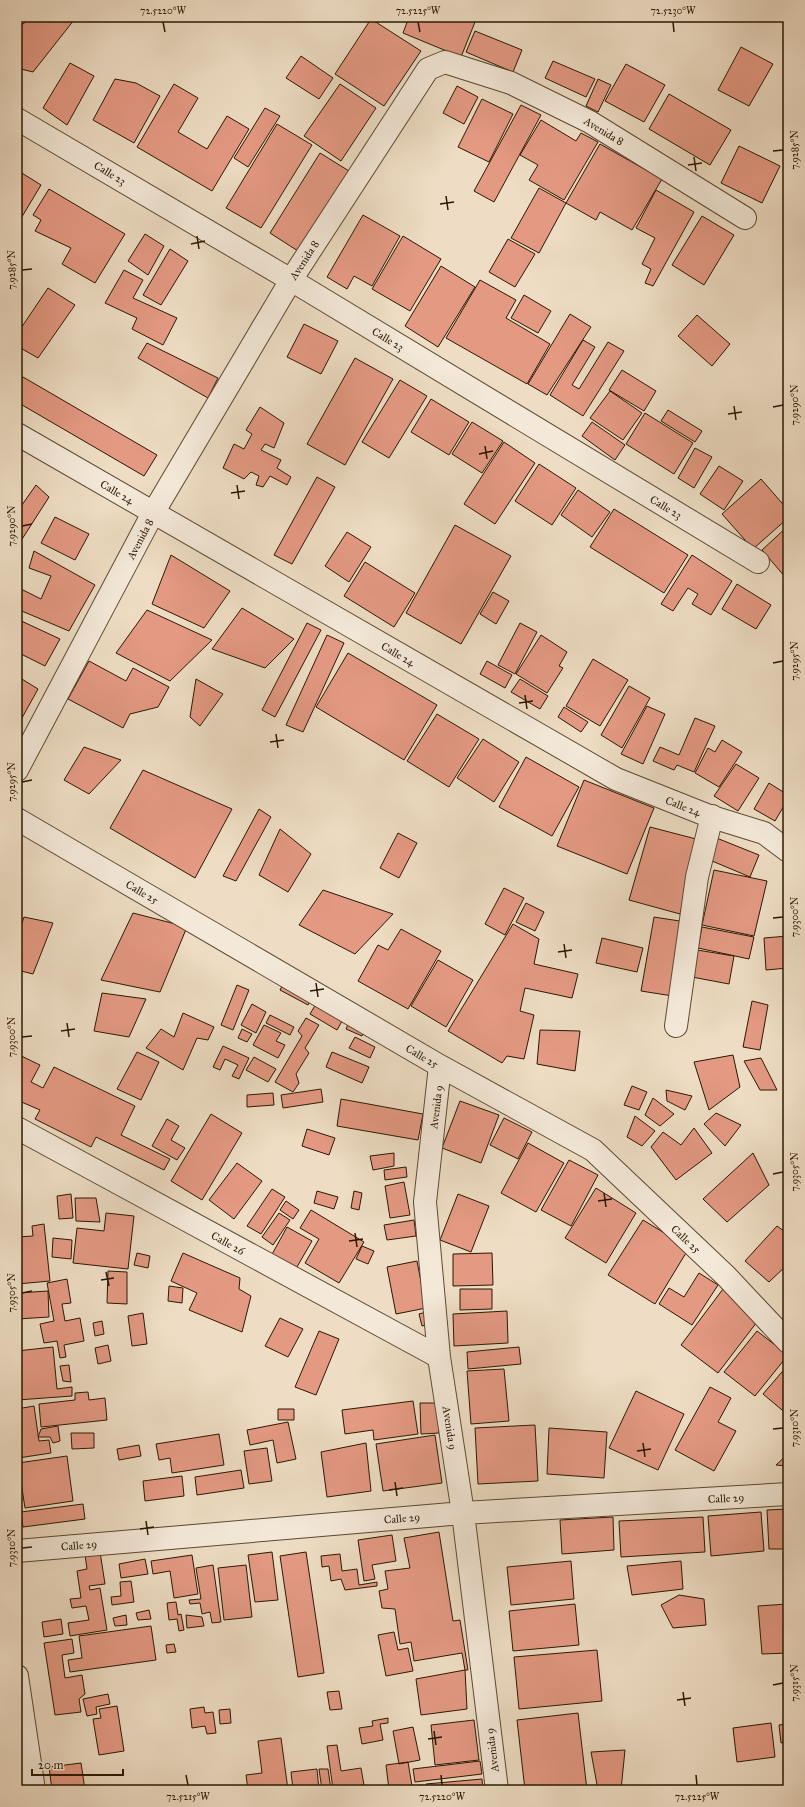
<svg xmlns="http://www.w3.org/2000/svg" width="805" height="1807" viewBox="0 0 805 1807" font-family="'IM FELL Great Primer',serif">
  <rect width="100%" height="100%" fill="#eeddc4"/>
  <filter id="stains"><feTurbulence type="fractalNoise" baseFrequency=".005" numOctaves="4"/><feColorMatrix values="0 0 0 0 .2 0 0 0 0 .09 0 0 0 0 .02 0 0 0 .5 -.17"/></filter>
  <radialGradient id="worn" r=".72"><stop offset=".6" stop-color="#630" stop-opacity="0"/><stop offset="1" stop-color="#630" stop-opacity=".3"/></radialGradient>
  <!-- building -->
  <path fill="#e49983" stroke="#2a1801" d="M33,17H70L74,20L33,72L17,68V28Z
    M409,17H477L461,57L403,33Z
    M371,19L421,51L384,106L335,74Z
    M475,31L522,50L513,72L466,52Z
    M741,47L773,64L749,106L718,90Z
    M301,56L333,78L319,99L286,78Z
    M553,61L595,79L586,97L545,78Z
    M70,63L94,76L67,125L43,108Z
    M626,64L665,85L644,122L605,101Z
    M115,79L136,83L160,96L134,143L93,120Z
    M598,79L611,85L598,112L586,106Z
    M174,84L198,98L178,132L207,149L227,116L249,129L212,191L137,147Z
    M340,84L376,108L341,161L304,136Z
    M457,86L478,97L464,124L443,113Z
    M669,94L731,130L710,165L649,129Z
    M482,99L513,114L489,162L458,147Z
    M521,105L541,115L494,202L474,191Z
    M265,108L280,116L248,167L234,158Z
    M541,120L576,141L581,133L598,142L564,200L529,180L538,165L520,155Z
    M277,124L312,145L261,228L226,208Z
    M600,144L662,179L632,230L600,212L596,220L566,203Z
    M739,146L780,166L762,203L721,183Z
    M320,153L349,171L298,251L270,233Z
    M17,170L41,185L17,225Z
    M539,188L566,203L539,253L511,238Z
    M49,189L125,234L95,283L62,264L71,248L35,231L41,220L33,215Z
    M656,190L694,212L653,286L645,283L651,269L642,264L655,238L636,228Z
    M363,215L400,236L372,286L354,276L347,289L327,277Z
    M702,216L734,235L704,285L672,265Z
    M145,234L164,246L148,275L128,261Z
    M403,236L441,259L410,311L372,289Z
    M508,239L535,254L515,287L489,272Z
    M170,249L188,261L161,305L143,295Z
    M441,266L475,287L438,347L405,326Z
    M124,270L143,280L133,298L177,318L163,345L132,329L137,318L105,303Z
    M480,280L516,300L506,318L550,344L527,384L446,338Z
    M48,288L75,305L38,358L17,346V334Z
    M524,295L551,311L538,333L511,318Z
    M570,314L591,327L547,395L528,384Z
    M697,315L730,344L712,366L678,336Z
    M304,324L338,341L321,374L287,357Z
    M583,340L595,347L572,385L579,389L608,342L624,351L583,416L550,395Z
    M147,343L218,378L208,398L138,358Z
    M355,358L393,379L345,465L307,444Z
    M622,370L656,391L644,411L609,390Z
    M23,377L157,455L144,476L17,402V385Z
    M400,380L427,396L389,458L362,442Z
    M610,391L642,413L623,440L590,418Z
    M431,399L469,422L449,455L411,432Z
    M260,407L284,423L274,448L265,444L261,450L281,460L277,468L291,477L287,485L270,476L263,487L256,485L259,476L251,472L244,479L223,468L234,444L244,449L252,434L246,430Z
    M668,410L702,431L695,442L661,421Z
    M645,413L693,443L674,474L626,444Z
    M472,422L503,441L482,473L452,454Z
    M592,422L625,445L615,460L582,436Z
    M504,442L535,463L495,524L464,504Z
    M695,448L712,457L694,488L678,478Z
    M539,464L576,488L552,525L515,501Z
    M719,466L743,481L724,510L700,494Z
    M317,477L335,487L292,564L274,555Z
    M761,479L788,510V518L753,549L722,514Z
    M36,485L49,497L17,547V512Z
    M578,490L610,512L592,537L561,515Z
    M614,509L688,555L664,593L590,547Z
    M55,517L89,534L75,560L41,543Z
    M455,525L511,556L461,644L406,613Z
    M788,526V576L786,578L762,550Z
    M347,532L371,547L349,582L325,566Z
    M34,551L95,585L69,631L17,609V587L41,599L51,576L29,568Z
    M171,555L230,591L204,628L152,604Z
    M692,555L732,581L711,615L692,604L698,594L688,588L673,611L661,604Z
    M365,562L415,593L394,627L344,596Z
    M737,584L771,605L756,629L722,609Z
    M493,592L509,601L496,624L480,614Z
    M242,608L294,639L265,668L212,649Z
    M147,610L212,640L170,681L116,653Z
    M17,619L60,639L45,666L17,652Z
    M307,623L321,630L275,717L262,710Z
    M520,623L537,632L515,674L498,665Z
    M327,635L344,643L303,732L286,725Z
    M541,635L567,652L559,666L563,668L547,693L516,674Z
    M348,653L437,705L404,760L316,707Z
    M593,659L628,680L600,726L566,706Z
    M89,661L126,681L133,668L169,687L158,707L130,714L123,728L68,699Z
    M487,661L512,675L505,688L480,674Z
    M17,676L38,689L17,727Z
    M196,679L223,694L200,726L190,717Z
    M520,679L548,696L540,709L511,692Z
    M629,686L650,698L622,748L601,735Z
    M647,706L665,714L643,764L621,754Z
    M564,707L588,722L581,732L558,717Z
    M437,714L479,739L449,787L407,761Z
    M695,718L715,726L694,772L677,765L674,770L653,761L660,747L679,755Z
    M483,739L519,762L494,802L457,778Z
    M722,740L742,752L719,787L695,773L708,748L715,752Z
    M84,747L121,760L89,794L64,780Z
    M526,757L579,787L552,836L499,807Z
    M736,764L759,778L738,811L714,796Z
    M143,770L232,809L195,878L110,828Z
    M584,780L654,808L627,874L557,846Z
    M769,783L788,795V799L775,821L754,809Z
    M259,809L271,817L236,881L223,876Z
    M650,827L700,840L680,914L629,900Z
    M280,829L311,854L288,892L259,875Z
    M398,833L417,843L399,878L380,868Z
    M714,837L759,855L750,877L705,858Z
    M714,870L767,881L754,936L702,925Z
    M504,888L524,898L505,935L485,924Z
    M323,890L393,914L355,954L299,925Z
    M526,903L544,912L535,931L516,922Z
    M133,913L187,927L160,992L101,980Z
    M24,917L53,923L33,974L17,970V938Z
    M654,917L686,922L673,996L641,991Z
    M513,924L539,939L534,964L578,974L572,998L525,988L520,1011L534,1015L524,1059L507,1056L502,1063L448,1031Z
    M702,927L754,937L749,959L698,948Z
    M401,929L441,951L408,1009L358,981L378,945L388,950Z
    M788,936V968L766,970L764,938Z
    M602,938L643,948L637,972L596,963Z
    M697,950L734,956L729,984L692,977Z
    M438,960L473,980L446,1027L411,1006Z
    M285,980L313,995L308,1005L280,990Z
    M237,985L249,990L233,1030L221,1025Z
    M102,993L146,999L129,1037L94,1031Z
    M319,999L346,1014L337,1030L310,1014Z
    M752,1001L768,1005L760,1050L743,1047Z
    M252,1004L266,1012L256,1033L241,1025Z
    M183,1013L214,1027L208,1040L197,1038L183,1070L146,1048L161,1029L174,1037Z
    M270,1015L294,1027L290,1035L266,1023Z
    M306,1018L319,1025L305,1048L309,1053L296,1074L299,1083L293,1092L275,1082L302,1036L298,1031Z
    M351,1018L367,1025L362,1036L346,1029Z
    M264,1025L281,1033L276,1041L285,1045L278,1058L253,1045Z
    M242,1029L252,1034L247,1042L238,1038Z
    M540,1030L580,1031L575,1071L537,1064Z
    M355,1037L375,1047L370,1058L349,1048Z
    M223,1046L249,1058L239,1079L232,1076L238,1065L225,1059L220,1070L213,1067Z
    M137,1052L159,1062L141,1100L117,1089Z
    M332,1052L369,1067L362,1083L326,1067Z
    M17,1054L40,1065L31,1082L43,1088L54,1067L135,1106L121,1135L170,1159L164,1170L96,1137L91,1147L35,1119L40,1110L17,1100Z
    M733,1055L740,1087L709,1110L694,1062Z
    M254,1057L276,1069L268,1082L246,1070Z
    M761,1058L777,1090H760L744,1061Z
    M632,1086L647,1092L639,1110L624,1105Z
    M321,1089L323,1102L283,1108L281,1095Z
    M666,1090L692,1096L685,1110L667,1101Z
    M273,1093L274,1105L247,1107V1095Z
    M653,1098L674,1114L660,1126L645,1115Z
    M341,1099L423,1114L418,1140L337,1126Z
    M460,1101L499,1115L481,1163L442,1148Z
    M716,1113L741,1125L725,1146L704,1124Z
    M211,1114L242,1133L202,1200L171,1181Z
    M635,1116L655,1131L642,1146L627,1137Z
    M504,1118L532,1132L518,1159L490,1145Z
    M167,1119L179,1126L171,1140L185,1148L177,1160L152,1146Z
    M694,1128L712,1153L676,1180L651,1147L663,1132L681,1145Z
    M307,1129L335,1138L329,1155L302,1146Z
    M528,1143L564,1163L536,1212L501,1193Z
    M394,1153V1166L373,1170L370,1156Z
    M753,1153L769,1185L727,1222L703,1199Z
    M569,1160L598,1175L571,1226L541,1210Z
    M237,1163L262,1181L234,1219L209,1200Z
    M406,1167L407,1177L385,1180L384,1170Z
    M404,1182L410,1215L390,1218L385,1186Z
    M596,1188L636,1213L606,1263L565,1238Z
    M272,1189L285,1197L261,1234L247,1226Z
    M317,1191L338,1197L334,1209L314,1203Z
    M354,1191L362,1193L359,1210L351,1208Z
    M71,1194L73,1218L59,1219L57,1196Z
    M458,1194L489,1206L471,1252L440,1240Z
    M75,1198H96L100,1222L76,1221Z
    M286,1201L299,1210L293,1219L280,1210Z
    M311,1210L364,1242L339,1283L305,1263L319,1239L300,1228Z
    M106,1213L134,1216L128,1269L73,1263L77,1228L104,1231Z
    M279,1213L290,1220L273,1245L262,1237Z
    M414,1220L416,1236L387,1240L384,1225Z
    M643,1220L689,1248L655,1304L608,1275Z
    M44,1224L50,1281L17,1284V1237L33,1236L32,1226Z
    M777,1226L788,1234V1264L769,1282L745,1261Z
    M287,1227L312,1241L294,1272L270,1258Z
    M53,1238L72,1240L71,1259L52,1257Z
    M362,1246L374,1251L368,1264L356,1259Z
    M137,1253L150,1256L148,1268L134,1265Z
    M183,1253L240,1278L239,1289L251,1296L242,1332L189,1310L197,1293L171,1281Z
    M492,1253L493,1285L453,1286V1254Z
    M417,1261L426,1308L396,1314L387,1267Z
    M108,1271L127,1272V1304L107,1303Z
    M699,1273L718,1285L692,1325L659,1304L669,1288L684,1297Z
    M67,1279L71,1303L62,1304L65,1321L80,1318L84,1341L64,1345L66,1357L60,1358L57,1341L44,1343L40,1324L54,1321L47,1283Z
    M169,1286L183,1288L182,1303L168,1301Z
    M460,1289H492V1309L460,1310Z
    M723,1289L760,1318L718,1373L681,1345Z
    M48,1291L49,1317L17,1319V1293Z
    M507,1311L508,1343L454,1346L453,1314Z
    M426,1312L429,1324L422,1326L419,1314Z
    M143,1313L147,1344L132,1346L128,1316Z
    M280,1318L303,1329L288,1357L265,1346Z
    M102,1321L104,1334L95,1336L93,1323Z
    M319,1331L339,1339L316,1395L295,1387Z
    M757,1331L788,1355L755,1396L724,1372Z
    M108,1345L111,1361L98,1364L95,1348Z
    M53,1347L57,1389L72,1387V1396L17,1400V1351Z
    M519,1347L521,1364L468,1369L467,1352Z
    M69,1365L71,1382L63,1381L60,1366Z
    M788,1365V1415L763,1394Z
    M504,1369L509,1421L471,1424L467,1371Z
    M710,1387L731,1398L718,1422L736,1431L714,1471L675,1450Z
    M636,1391L684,1414L658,1470L609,1448Z
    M88,1392L89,1400L105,1398L107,1420L41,1427L39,1404L75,1400V1393Z
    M413,1401L418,1434L374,1440L373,1430L345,1434L342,1410Z
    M420,1403H438L439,1433L421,1434Z
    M34,1406L39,1441L49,1440L51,1453L18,1458L17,1409Z
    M278,1409H294V1420H278Z
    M288,1422L296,1459L277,1463L273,1440L250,1445L247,1430Z
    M535,1425L538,1481L478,1484L475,1428Z
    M58,1426L60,1441L53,1443L50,1437H38L41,1429Z
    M549,1428L607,1432L604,1478L547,1474Z
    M71,1433H94V1448L72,1449Z
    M219,1434L224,1465L172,1473L170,1458L159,1460L156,1444Z
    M435,1435L442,1483L383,1491L376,1444Z
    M366,1443L371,1491L327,1497L321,1452Z
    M139,1445L141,1456L119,1460L117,1449Z
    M267,1448L272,1481L249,1484L244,1451Z
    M788,1454V1466L776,1465Z
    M67,1456L73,1501L25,1508L18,1463Z
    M241,1470L244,1488L197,1495L195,1477Z
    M182,1476L184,1496L145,1501L143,1481Z
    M83,1504L85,1519L23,1527L21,1512Z
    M788,1509V1549H769L767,1510Z
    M761,1512L764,1551L711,1556L708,1516Z
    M613,1517L614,1550L562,1554L560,1520Z
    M703,1517L705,1552L621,1557L619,1521Z
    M439,1532L453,1621L460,1620L468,1670H465L462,1653L414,1661L411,1642L400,1644L395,1609L382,1608L379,1591L388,1589L385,1571L410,1568L404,1538Z
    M392,1535L396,1561L372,1565L375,1579L364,1581L358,1540Z
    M100,1552L105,1584L89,1586L90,1590L100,1588L107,1630L70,1636L68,1623L89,1620L86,1606L72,1608L70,1599L81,1598L77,1571L87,1569L85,1555Z
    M272,1552L278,1600L255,1602L248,1555Z
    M306,1552L324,1673L298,1677L280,1556Z
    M340,1554L342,1571L357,1569L359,1585L377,1582V1586L345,1590L341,1579L331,1581L329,1566L322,1567L321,1556Z
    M192,1555L198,1594L174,1598L170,1571L153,1574L151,1561Z
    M145,1559L148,1574L121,1578L119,1564Z
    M571,1561L574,1599L511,1605L507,1567Z
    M681,1561L683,1589L632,1595L627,1566Z
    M213,1565L221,1622L212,1623L210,1612L202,1614L200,1603L190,1604L189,1600L201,1599L196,1568Z
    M246,1565L252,1617L224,1620L218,1568Z
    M131,1581L134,1602L112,1605L111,1597L121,1596L120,1582Z
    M679,1595L704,1599L706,1625L673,1628L661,1605Z
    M176,1602L178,1615L181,1614L184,1630L179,1631L177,1619L169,1620L167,1603Z
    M575,1604L579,1645L513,1651L509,1611Z
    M788,1604V1653L762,1654L758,1606Z
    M149,1610L151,1619L138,1620L136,1613Z
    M126,1615L127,1625L115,1626L113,1618Z
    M186,1615L202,1617L204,1626L187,1628Z
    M61,1619L63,1634L44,1637L42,1622Z
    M151,1626L156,1660L70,1672L68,1660L82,1658L79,1636Z
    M394,1632L398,1650L408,1648L413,1671L386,1676L378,1635Z
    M72,1639L74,1653L62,1655L65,1678L82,1675L85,1694L79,1699L81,1712L55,1715L44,1643Z
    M174,1644L176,1652L167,1653L166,1645Z
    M597,1650L602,1701L519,1709L514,1657Z
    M465,1670L467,1709L421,1715L416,1679Z
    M788,1677V1701H787L783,1679Z
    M339,1691L342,1709L330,1710L327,1692Z
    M108,1694L110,1704L96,1707L97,1714L87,1716L83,1699Z
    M117,1706L124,1751L99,1755L93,1719L101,1718L99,1709Z
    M204,1707L205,1713L213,1712L216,1733L207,1734L205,1726L192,1728L190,1709Z
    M230,1709L231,1723L220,1724L219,1710Z
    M578,1713L587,1790H525L517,1720Z
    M388,1718V1723L380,1724L383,1740L362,1744L359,1728L373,1726L372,1721Z
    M474,1720L479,1760L435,1765L431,1725Z
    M771,1723L775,1757L737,1762L733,1728Z
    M788,1724V1742L781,1743L779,1725Z
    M413,1727L420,1760L399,1764L393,1731Z
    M281,1738L288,1790H248L246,1775L262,1773L258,1741Z
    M337,1745L341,1771L361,1768L364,1785L333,1789L327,1746Z
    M625,1750L621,1790H598L591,1752Z
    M480,1761L482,1774L415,1782L413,1769Z
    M408,1762L412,1786L423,1785L424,1790H389L386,1765Z
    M81,1763L85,1790H52L49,1767Z
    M317,1769L319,1790H293L291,1772Z
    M319,1769H328L331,1790H322Z
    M482,1779L483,1790H426V1784Z"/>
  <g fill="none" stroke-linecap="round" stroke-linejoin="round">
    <defs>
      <path id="street" d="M17,119L291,280L758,562
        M17,434L616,779L709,816L764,833L788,851
        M17,770L153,513L291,280L428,69L445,62L511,83L590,122L745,218
        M17,819L440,1066L593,1150L726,1276L788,1342
        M676,1026L697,877L712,816
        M440,1066L425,1202L439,1357L463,1513L497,1790
        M17,1128L439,1357
        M17,1551L463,1513L788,1494
        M17,1676L34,1790"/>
    </defs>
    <!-- street casing -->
    <use href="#street" stroke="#5b4932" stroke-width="24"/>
    <!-- street -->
    <use href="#street" stroke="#f4e9d9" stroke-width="22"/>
  </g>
  <!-- ticks -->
  <path fill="none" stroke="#2a1801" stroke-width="1.5" d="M163,22L165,32M418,22L420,32M673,22L674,32M773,151L783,150M694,157L696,171M688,165L702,163M446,196L448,210M440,204L454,202M197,236L199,249M191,244L205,241M22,270L32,269M734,406L736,420M773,407L783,405M728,414L742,412M485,446L487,459M479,454L493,451M237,485L239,499M231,493L245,491M22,526L32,524M773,663L783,661M525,695L527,709M519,703L533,701M276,734L278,748M270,742L284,740M22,782L32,780M773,918L783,917M564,944L566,958M558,952L572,950M316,983L318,997M310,991L324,989M67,1023L69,1037M61,1031L75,1029M22,1037L32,1036M773,1174L783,1172M604,1193L606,1207M598,1201L612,1199M355,1233L357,1247M349,1241L363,1239M106,1272L109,1286M101,1280L114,1278M22,1293L32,1291M773,1429L783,1428M643,1443L645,1457M637,1451L651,1449M395,1482L397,1496M389,1490L403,1488M146,1521L148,1535M140,1529L154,1527M22,1548L32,1547M773,1685L783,1683M683,1692L685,1706M677,1700L691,1698M434,1731L436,1745M428,1739L442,1737M186,1775L188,1785M441,1775L442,1785M696,1775L697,1785"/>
  <g text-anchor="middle" stroke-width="4" stroke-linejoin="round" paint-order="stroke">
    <!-- street labels -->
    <g font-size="11" fill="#2a1801" stroke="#f4e9d9">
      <text transform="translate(604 131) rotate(31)" y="4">Avenida 8</text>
      <text transform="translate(110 173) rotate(31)" y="4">Calle 23</text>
      <text transform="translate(304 260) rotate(-57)" y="4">Avenida 8</text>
      <text transform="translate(388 339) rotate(31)" y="4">Calle 23</text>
      <text transform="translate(117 492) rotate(30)" y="4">Calle 24</text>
      <text transform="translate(666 507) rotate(31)" y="4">Calle 23</text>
      <text transform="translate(140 539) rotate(-62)" y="4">Avenida 8</text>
      <text transform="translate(398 654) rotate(30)" y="4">Calle 24</text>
      <text transform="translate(683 806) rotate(21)" y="4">Calle 24</text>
      <text transform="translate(142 892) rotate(30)" y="4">Calle 25</text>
      <text transform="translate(422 1056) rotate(30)" y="4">Calle 25</text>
      <text transform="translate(436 1107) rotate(-83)" y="4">Avenida 9</text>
      <text transform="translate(686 1239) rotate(43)" y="4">Calle 25</text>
      <text transform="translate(228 1243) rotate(29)" y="4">Calle 26</text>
      <text transform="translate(450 1428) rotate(81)" y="4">Avenida 9</text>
      <text transform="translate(726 1498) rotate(-3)" y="4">Calle 29</text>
      <text transform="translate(402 1518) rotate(-5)" y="4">Calle 29</text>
      <text transform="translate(79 1545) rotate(-5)" y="4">Calle 29</text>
      <text transform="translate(492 1750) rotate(-97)" y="4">Avenida 9</text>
    </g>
  </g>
  <!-- margin -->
  <rect width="805" height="1807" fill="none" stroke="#eeddc4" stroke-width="44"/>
  <!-- scale -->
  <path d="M32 1769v6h91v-6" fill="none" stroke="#2a1801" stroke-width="2"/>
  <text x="38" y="1769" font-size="12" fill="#2a1801" stroke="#f4e9d9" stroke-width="3" paint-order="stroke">20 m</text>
  <rect x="22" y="22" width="761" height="1763" fill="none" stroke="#2a1801" stroke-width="1.5"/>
  <g font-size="10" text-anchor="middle" fill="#2a1801">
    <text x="163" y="14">72.5220°W</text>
    <text x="418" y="14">72.5225°W</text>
    <text x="673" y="14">72.5230°W</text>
    <text transform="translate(794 150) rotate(-90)" y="4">7.9285°N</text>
    <text transform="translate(11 270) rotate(-90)" y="4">7.9285°N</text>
    <text transform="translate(794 405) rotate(-90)" y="4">7.9290°N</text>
    <text transform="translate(11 526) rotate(-90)" y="4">7.9290°N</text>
    <text transform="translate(794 661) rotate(-90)" y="4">7.9295°N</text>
    <text transform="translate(11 782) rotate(-90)" y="4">7.9295°N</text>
    <text transform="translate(794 917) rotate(-90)" y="4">7.9300°N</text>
    <text transform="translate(11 1037) rotate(-90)" y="4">7.9300°N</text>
    <text transform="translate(794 1172) rotate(-90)" y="4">7.9305°N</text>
    <text transform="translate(11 1293) rotate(-90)" y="4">7.9305°N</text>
    <text transform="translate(794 1428) rotate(-90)" y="4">7.9310°N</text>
    <text transform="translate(11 1548) rotate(-90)" y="4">7.9310°N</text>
    <text transform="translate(794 1683) rotate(-90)" y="4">7.9315°N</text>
    <text x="188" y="1800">72.5215°W</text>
    <text x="442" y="1800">72.5220°W</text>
    <text x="697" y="1800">72.5225°W</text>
  </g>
  <rect width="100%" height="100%" filter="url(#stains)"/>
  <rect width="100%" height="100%" fill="url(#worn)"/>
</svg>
